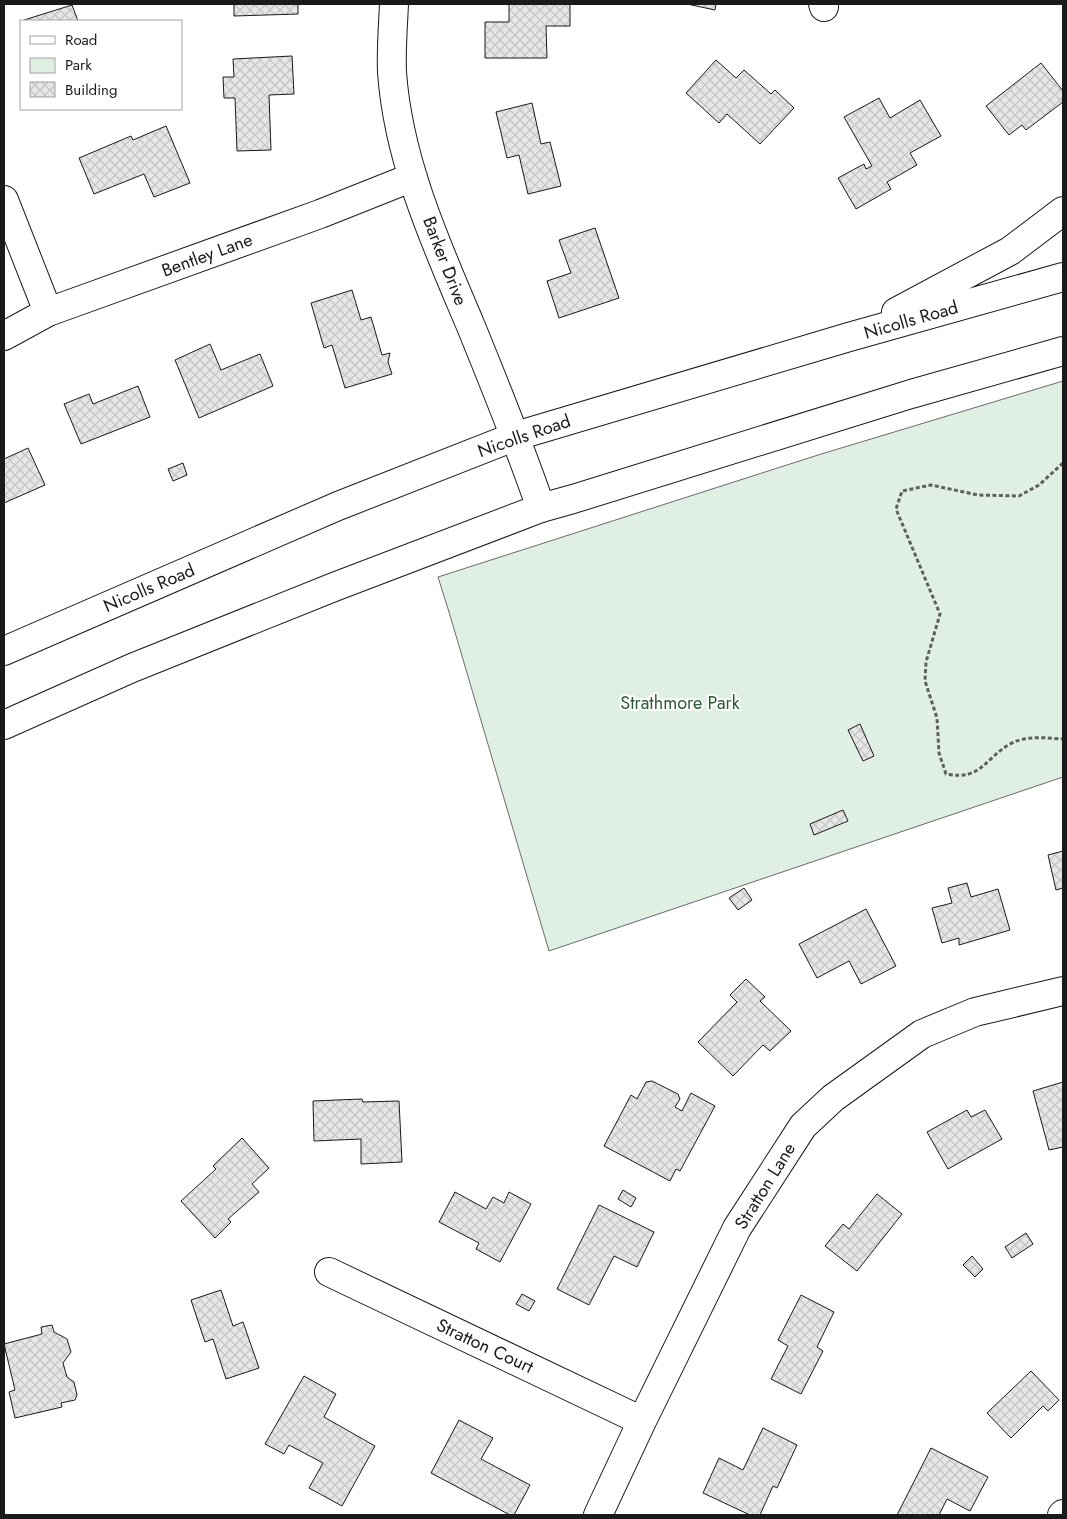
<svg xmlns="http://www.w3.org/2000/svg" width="1067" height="1519" viewBox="0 0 1067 1519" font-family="Jost,sans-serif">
  <defs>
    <pattern id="building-cross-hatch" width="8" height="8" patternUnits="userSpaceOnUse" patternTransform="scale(1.25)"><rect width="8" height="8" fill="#e6e6e6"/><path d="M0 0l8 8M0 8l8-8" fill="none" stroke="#c5c5c5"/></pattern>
  </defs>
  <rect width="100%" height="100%" fill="#fff"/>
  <!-- park -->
  <path fill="#e0efe3" stroke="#6a6a6a" d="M1063,381V777L549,951L449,612L438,577L818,455Z"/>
  <!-- building -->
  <path fill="url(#building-cross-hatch)" stroke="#1a1a1a" d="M234,4H298V14L234,16Z
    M509,4H570V26H546L547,58H485V22H509Z
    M687,4H716L715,10Z
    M72,5L78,21H25L24,20Z
    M292,56L294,94L269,95L271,150L237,151L235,98H224L223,77H234L233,59Z
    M716,60L736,78L744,70L771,94L775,90L794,108L760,144L727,114L719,123L686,93Z
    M1041,63L1063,91V102L1026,130L1022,125L1009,135L986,106Z
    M879,98L890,118L920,100L941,136L910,153L917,165L887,182L891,189L856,209L838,178L864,164L866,169L872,166L844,117Z
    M532,103L541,144L550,142L561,186L528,194L519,155L507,158L496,112Z
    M166,126L190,183L154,197L144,174L94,194L79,158L131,136L133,140Z
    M595,228L619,298L559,318L547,281L571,273L559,240Z
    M352,290L361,320L371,317L382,355L390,353L388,362L392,374L345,388L332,345L324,348L311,303Z
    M210,344L221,370L260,354L273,386L199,418L175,360Z
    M138,386L150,417L81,444L64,404L89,394L93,404Z
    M28,448L45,485L4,503V459Z
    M183,463L187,475L173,481L168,469Z
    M860,724L874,756L863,761L848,730Z
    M843,810L848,821L814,835L810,824Z
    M1063,851V888L1056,890L1048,855Z
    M967,883L971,897L998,889L1010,930L959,945V938L942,943L932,908L952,903L948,888Z
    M744,888L752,900L738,910L729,898Z
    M866,909L896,966L861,984L849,961L817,978L799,944Z
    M746,979L765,997L760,1001L791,1031L770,1051L763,1045L733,1076L698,1042L737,1002L730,995Z
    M652,1081L678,1094L680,1099L675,1107L682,1111L691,1093L715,1106L680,1171L676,1169L670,1181L604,1146L631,1095L637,1099L646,1082Z
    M1063,1082V1147L1049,1150L1033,1091Z
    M362,1099L363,1102L399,1101L402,1162L361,1164V1139L314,1141L313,1101Z
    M967,1110L971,1117L985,1110L1002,1139L948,1169L927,1132Z
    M242,1138L269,1168L252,1184L259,1192L228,1219L231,1222L215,1238L181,1201L216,1169L213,1166Z
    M623,1190L636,1198L631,1207L618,1199Z
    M455,1192L486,1209L493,1197L504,1203L509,1192L531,1204L500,1262L476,1249L479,1243L439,1222Z
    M877,1194L902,1214L857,1271L825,1246L843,1224L849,1229Z
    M599,1205L654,1232L637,1267L614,1256L589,1305L557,1289Z
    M1026,1233L1033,1244L1012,1258L1005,1247Z
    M972,1256L983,1269L975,1277L963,1265Z
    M221,1290L233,1326L243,1322L259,1368L226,1379L213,1339L205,1342L191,1300Z
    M522,1294L535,1301L529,1311L516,1304Z
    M801,1295L834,1312L817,1347L823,1351L801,1394L771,1379L788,1346L778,1340Z
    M52,1325L54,1332L67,1339L71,1352L63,1363L67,1377L74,1382L77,1395L75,1400L61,1403L62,1407L15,1418L9,1392L15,1390L4,1344L42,1334L41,1327Z
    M1031,1371L1059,1400L1048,1411L1043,1406L1011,1438L987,1413Z
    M304,1376L336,1394L324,1417L375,1446L342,1506L309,1488L323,1463L289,1445L284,1454L265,1444Z
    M459,1420L493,1438L481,1459L530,1485L514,1515H510L431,1473Z
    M763,1428L797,1445L777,1488L773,1486L760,1515H750L703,1493L719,1458L743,1470Z
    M931,1448L988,1477L970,1511L947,1499L939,1515H897Z"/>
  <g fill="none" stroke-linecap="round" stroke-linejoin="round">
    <defs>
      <path id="minor" d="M394,4C393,26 391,50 392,72C398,160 436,244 470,324C495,385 519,445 541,508
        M823,4L824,7
        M4,200L48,312
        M4,336L48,312L320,214L413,177
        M329,1272L642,1421
        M598,1515L642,1421L737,1228L803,1126L833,1098L922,1034L975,1012L1063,991
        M1062,1515L1063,1514"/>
      <path id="highway" d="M896,312L1010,251L1063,211
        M4,651L338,506L516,436L849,337L1063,277
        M4,725L132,668L334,587L541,508L573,499L911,394L1063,351"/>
    </defs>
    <!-- minor casing -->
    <use href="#minor" stroke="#1a1a1a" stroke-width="30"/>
    <!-- highway casing -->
    <use href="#highway" stroke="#1a1a1a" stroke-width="30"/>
    <!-- path -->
    <path stroke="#5f5f5f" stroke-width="3" stroke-dasharray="4 2.5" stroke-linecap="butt" d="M1063,463L1039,485L1019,496L978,495L931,485L902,491L896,509L940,614L926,662L925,681L937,718L939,753L946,774C981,781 984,759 1010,744C1026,735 1046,738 1063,739"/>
    <!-- minor -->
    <use href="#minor" stroke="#fff" stroke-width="28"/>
    <!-- highway -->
    <use href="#highway" stroke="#fff" stroke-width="28"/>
  </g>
  <g text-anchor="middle" stroke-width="4" stroke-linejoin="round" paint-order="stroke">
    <!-- street labels -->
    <g font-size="18" fill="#1a1a1a" stroke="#fff">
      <text transform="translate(207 255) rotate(-20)" y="6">Bentley Lane</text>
      <text transform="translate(445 261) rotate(69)" y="6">Barker Drive</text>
      <text transform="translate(911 320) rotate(-16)" y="6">Nicolls Road</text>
      <text transform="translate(524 436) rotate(-19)" y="6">Nicolls Road</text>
      <text transform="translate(149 588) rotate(-23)" y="6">Nicolls Road</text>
      <text transform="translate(765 1186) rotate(-58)" y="6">Stratton Lane</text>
      <text transform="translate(485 1346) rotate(25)" y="6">Stratton Court</text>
    </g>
    <!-- park labels -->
    <g font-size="18" fill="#2b5a34" stroke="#fff">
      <text x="680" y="709">Strathmore Park</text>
    </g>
  </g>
  <!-- border -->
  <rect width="1067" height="1519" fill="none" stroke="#1a1a1a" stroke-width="10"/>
  <!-- legend -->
  <rect x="20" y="20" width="162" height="90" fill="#ffffff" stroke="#a3a3a3"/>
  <rect x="30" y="36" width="25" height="8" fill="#ffffff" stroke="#a3a3a3"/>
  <text x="65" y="45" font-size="15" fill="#1a1a1a">Road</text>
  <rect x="30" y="58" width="25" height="15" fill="#e0efe3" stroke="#a3a3a3"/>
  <text x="65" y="70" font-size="15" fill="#1a1a1a">Park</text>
  <rect x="30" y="82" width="25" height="15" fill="url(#building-cross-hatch)" stroke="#a3a3a3"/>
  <text x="65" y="95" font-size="15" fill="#1a1a1a">Building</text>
</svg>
